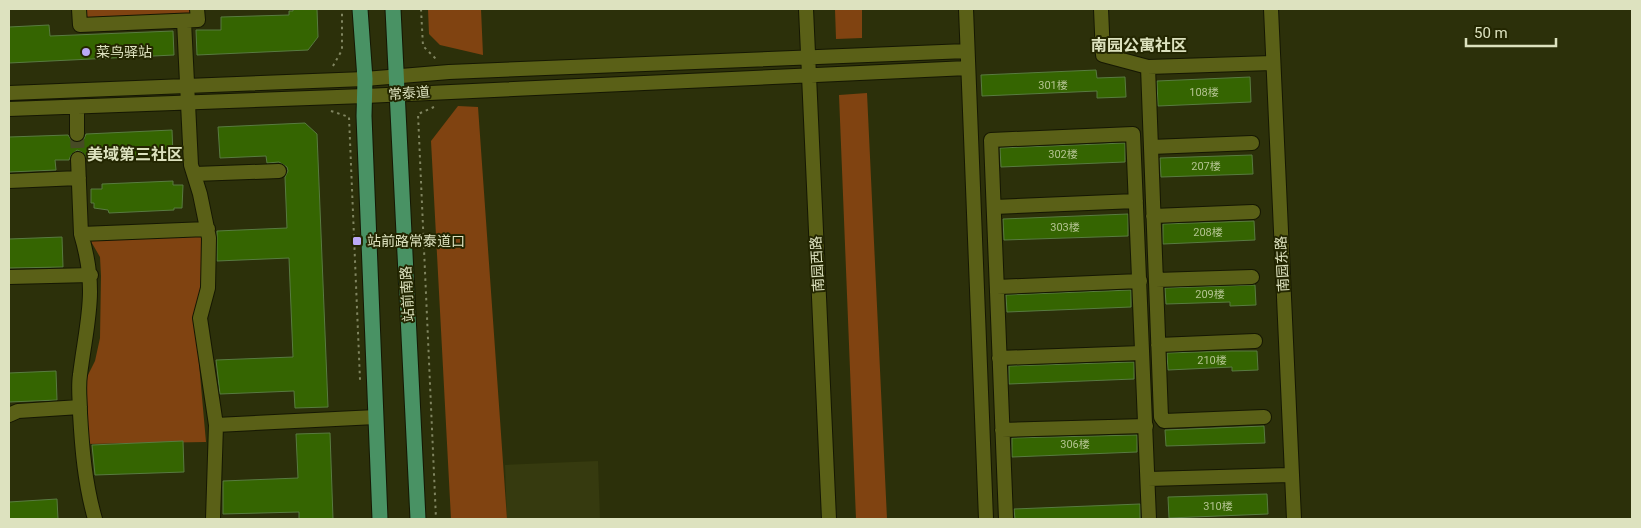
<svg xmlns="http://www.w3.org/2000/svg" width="1641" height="528" viewBox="0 0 1641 528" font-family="Roboto,'Noto Sans SC',sans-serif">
  <rect width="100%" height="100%" fill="#2c300a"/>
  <!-- built -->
  <path fill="#363a0f" d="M598,461L600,519H507L505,465Z"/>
  <!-- green -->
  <path fill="#804311" d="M85,9H193V15L85,19Z
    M428,9H481L483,55L440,45L429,34Z
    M835,9H862V38L836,39Z
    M867,93L887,519H856L839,95Z
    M458,106L478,107L507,519H451L431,141Z
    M204,236L205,275L195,319L206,442L85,444L83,402L87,377L95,361L100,338L101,276L100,257L89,238Z"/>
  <!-- building -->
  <path fill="#356501" stroke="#587b40" d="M293,9H317L318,37L308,50L197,55L196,30H221V17L289,15V11H293Z
    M49,25L50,36L173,31L174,55L9,63V27Z
    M1096,70L1097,78L1125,77L1126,97L1097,98V91L982,96L981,75Z
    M1250,77L1251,102L1158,106L1157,81Z
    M305,123L317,134L328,407L295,408L294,391L220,394L216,360L293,357L289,258L217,261V231L287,228L285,177L288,171L287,167L279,162L267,163L266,156L220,158L218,127Z
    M172,130L173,155L87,159L82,152L77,150L71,155L69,160H55L56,170L9,172V137L68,135L72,141L77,143L84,139L86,134Z
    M1125,143V162L1001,167L1000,148Z
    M1252,155L1253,174L1161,177L1160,158Z
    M173,181V185H183L182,208H174V210L109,213L108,210L94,208V203H91V189H102V184Z
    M1128,214V236L1004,240L1003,219Z
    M1254,221L1255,240L1163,244V224Z
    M62,237L63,267L9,268V239Z
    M1255,285L1256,305L1230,306V302L1166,304L1165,288Z
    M1131,290V307L1007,312L1006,295Z
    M1232,351H1257L1258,370L1232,371V367L1168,370L1167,353Z
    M1134,362V379L1009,384V366Z
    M56,371L57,400L9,402V373Z
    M1264,426L1265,443L1166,446L1165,430Z
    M330,433L333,519H299V512L223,514V481L298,478L296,434Z
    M1137,435V452L1012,457V438Z
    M183,441L184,472L95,475L92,445Z
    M1267,494L1268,514L1169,518L1168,497Z
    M57,499L58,519H9V502Z
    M1140,504V519H1015L1014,509Z"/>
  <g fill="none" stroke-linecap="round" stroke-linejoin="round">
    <!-- minor-tunnel -->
    <path stroke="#474b25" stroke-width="14" stroke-dasharray="14 7" stroke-linecap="butt" d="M77,134L78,159"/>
    <defs>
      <path id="minor" d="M79,9L80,25L198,20L197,9
        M806,9L829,519
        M966,9L986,519
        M1101,9L1103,55L1148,67L1161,417L1164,421L1264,417
        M1271,9L1294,519
        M184,21L191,165L200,194L209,238L208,288L200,318L216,425L213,519
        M1148,67L1273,63
        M9,93L365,79L449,72L967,51
        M77,107V134
        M9,109L365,96L968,68
        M1151,147L1252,143
        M78,159L81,234
        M194,174L279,171
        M9,181L79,178
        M994,207L1136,201
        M1153,216L1253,212
        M9,277L91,275
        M1156,280L1252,277
        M997,287L1140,281
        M1158,345L1255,341
        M999,358L1142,353
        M9,415L18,411L80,407
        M216,425L376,417
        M1002,430L1146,426
        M1148,479L1292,475
        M95,519C85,484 82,449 80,413C80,401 78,387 80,375C87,319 98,291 81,234L208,229
        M1006,519L991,140L1133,134L1149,519"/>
      <path id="major" d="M360,9L365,79L364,116L380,519
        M393,9L418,519"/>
    </defs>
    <!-- minor casing -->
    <use href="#minor" stroke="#151703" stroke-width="16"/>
    <!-- major casing -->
    <use href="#major" stroke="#151703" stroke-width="17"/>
    <!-- path -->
    <path stroke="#808560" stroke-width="2" stroke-dasharray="2.5 4" stroke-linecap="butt" d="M421,9L423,46L437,60
      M333,66L342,50V9
      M434,107L418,114L436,519
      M331,111L349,117L360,380"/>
    <!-- minor -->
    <use href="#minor" stroke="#5a6017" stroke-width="14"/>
    <!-- major -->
    <use href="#major" stroke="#499264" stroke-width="15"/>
  </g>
  <!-- markers -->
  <g fill="#bbaaf6" stroke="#232601" stroke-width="2">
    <circle cx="86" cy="52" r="5"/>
    <rect x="352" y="236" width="10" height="10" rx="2.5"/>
  </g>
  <g text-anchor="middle" stroke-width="4" stroke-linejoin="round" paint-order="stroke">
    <!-- number labels -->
    <g font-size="11" fill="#b3c390">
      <text x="1053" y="89">301楼</text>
      <text x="1204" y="96">108楼</text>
      <text x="1063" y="158">302楼</text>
      <text x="1206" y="170">207楼</text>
      <text x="1065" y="231">303楼</text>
      <text x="1208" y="236">208楼</text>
      <text x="1210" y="298">209楼</text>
      <text x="1212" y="364">210楼</text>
      <text x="1075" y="448">306楼</text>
      <text x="1218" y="510">310楼</text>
    </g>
    <!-- poi labels -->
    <g font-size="14" fill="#dde2bf" stroke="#232601" text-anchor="start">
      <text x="96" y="57">菜鸟驿站</text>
      <text x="367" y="246">站前路常泰道口</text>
    </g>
    <!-- street labels -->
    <g font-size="14" fill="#dde2bf" stroke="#232601">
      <text transform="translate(409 93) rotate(-4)" y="5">常泰道</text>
      <text transform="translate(817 264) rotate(-93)" y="5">南园西路</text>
      <text transform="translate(1282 264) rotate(-93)" y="5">南园东路</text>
      <text transform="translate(407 294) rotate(-93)" y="5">站前南路</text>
    </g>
    <!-- quarter labels -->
    <g font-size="16" font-weight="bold" fill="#dde2bf" stroke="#232601">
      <text x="1139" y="51">南园公寓社区</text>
      <text x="135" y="160">美域第三社区</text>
    </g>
  </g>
  <!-- border -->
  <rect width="1641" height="528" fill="none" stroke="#dde2bf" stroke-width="20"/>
  <!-- scale -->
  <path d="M1466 38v8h90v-8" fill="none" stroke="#dde2bf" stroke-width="2.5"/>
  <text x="1474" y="38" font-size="15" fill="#dde2bf" stroke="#232601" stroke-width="4" paint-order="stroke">50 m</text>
</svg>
